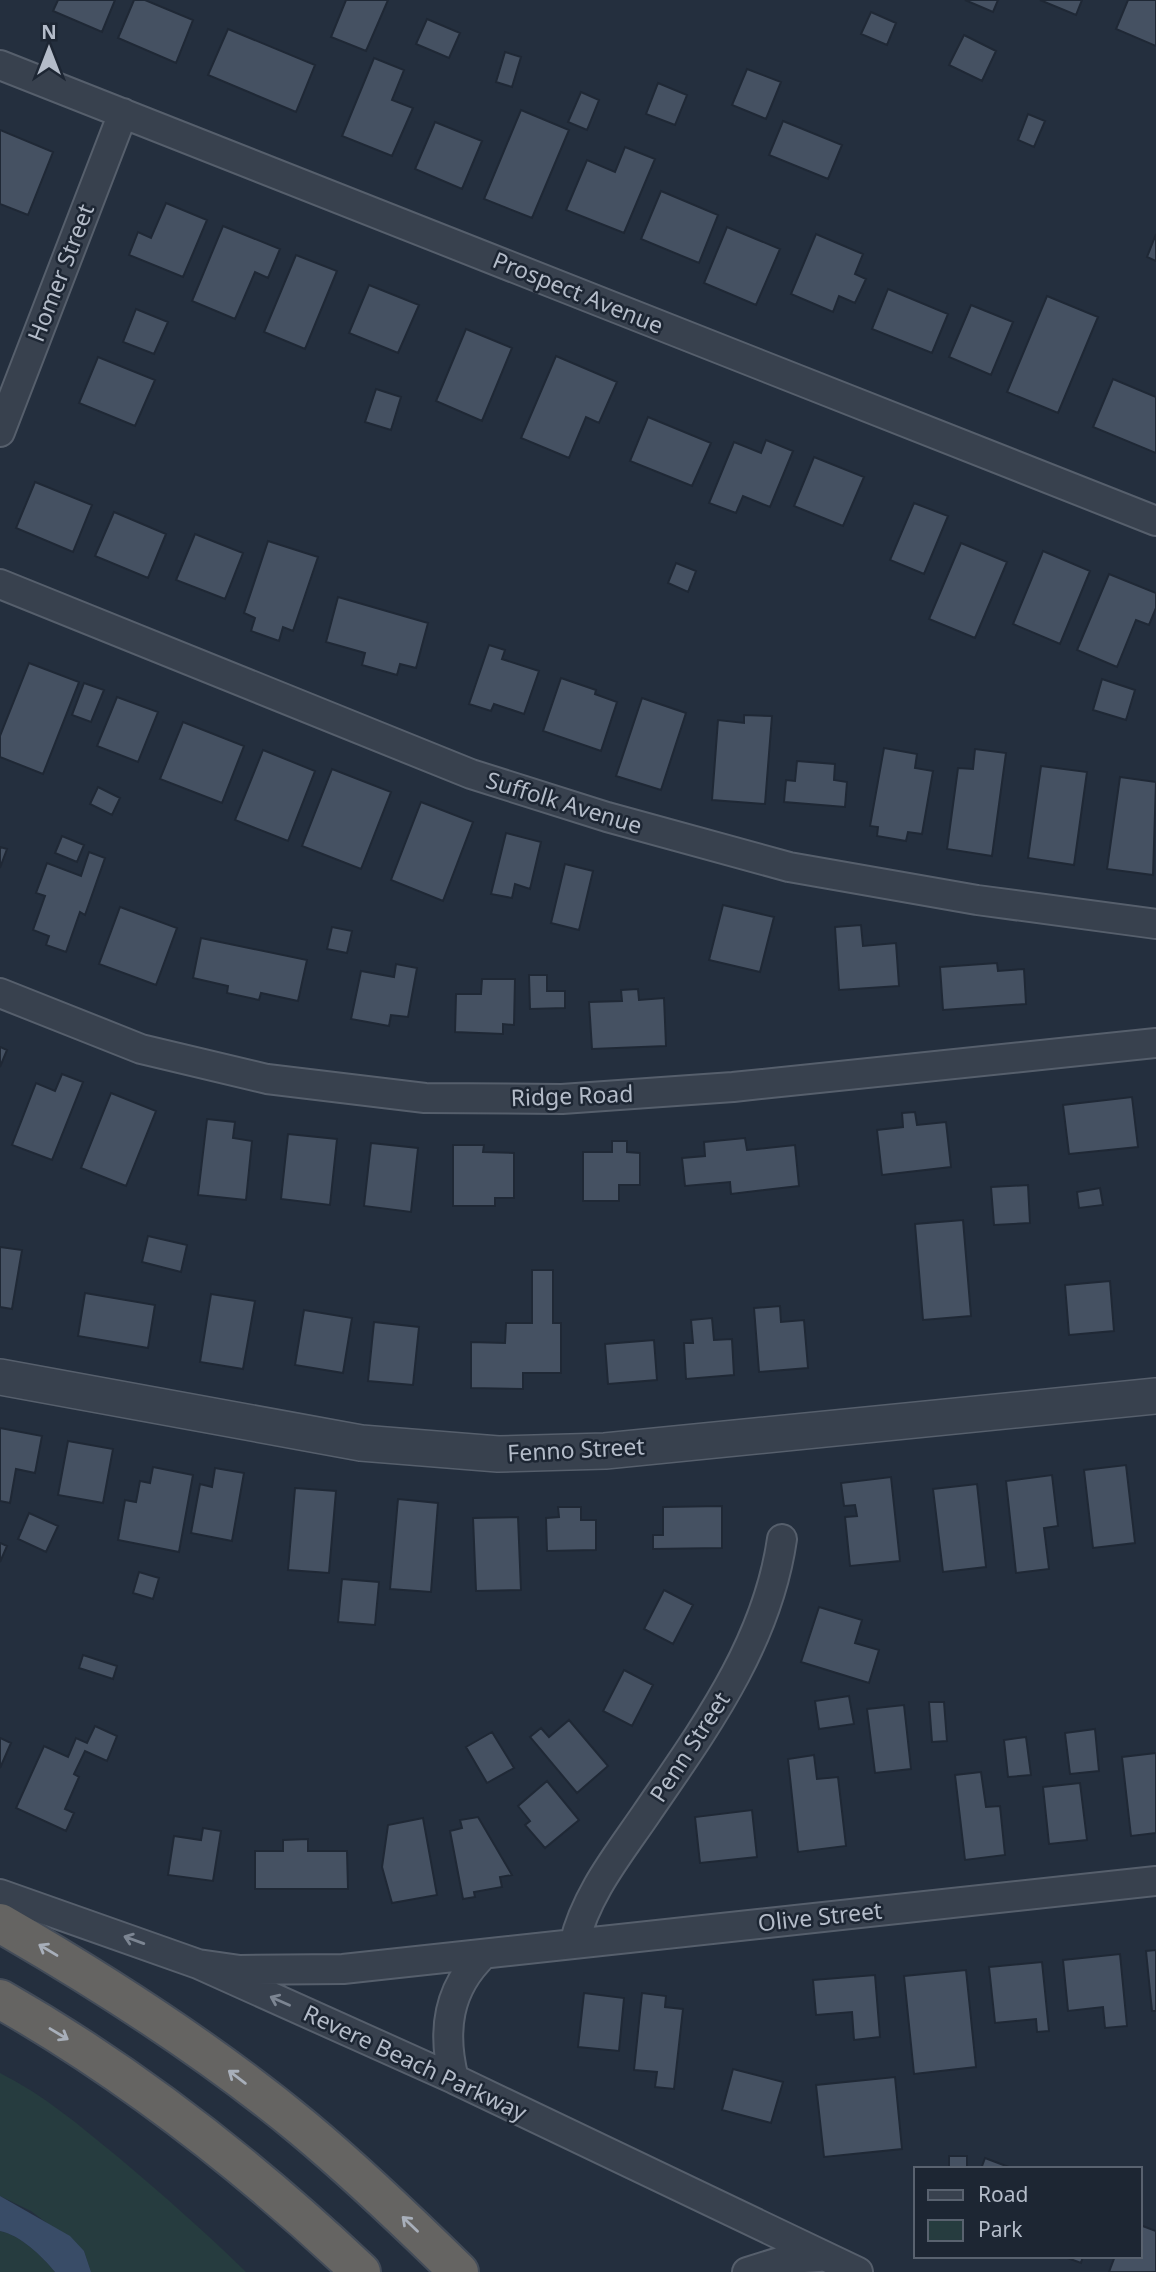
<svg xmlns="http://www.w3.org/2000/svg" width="1156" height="2272" viewBox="0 0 1156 2272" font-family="'Noto Sans',sans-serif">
  <rect width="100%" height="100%" fill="#242f3e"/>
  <!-- green -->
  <path fill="#263c3f" d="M0,2073C44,2095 80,2126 118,2157C162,2194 205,2232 246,2272H91L84,2251L31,2211L0,2196Z
    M0,2231C20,2235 42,2256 55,2272H0Z"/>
  <!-- water -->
  <path fill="#394c67" d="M0,2196L70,2236L84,2251L91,2272H55C42,2256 20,2235 0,2231Z"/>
  <!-- building -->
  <path fill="#455162" stroke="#1f2835" stroke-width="2" d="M58,0H115L102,32L53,11Z
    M134,0H145L193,20L176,63L118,38Z
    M346,0H388L366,51L331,37Z
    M965,0H998L993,12Z
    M1040,0H1082L1076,15Z
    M1128,0H1156V46L1116,29Z
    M871,12L896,23L887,45L861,34Z
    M427,19L460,33L449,58L416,44Z
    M228,29L315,65L296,112L208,75Z
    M964,35L996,51L982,81L949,65Z
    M505,52L521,57L512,87L496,82Z
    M374,58L404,70L392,100L413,108L392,156L342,136Z
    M747,69L781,82L766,119L732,105Z
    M658,83L687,95L675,125L646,114Z
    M581,92L599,100L587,130L568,122Z
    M521,110L569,130L532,218L484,199Z
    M1028,114L1045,121L1034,147L1018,140Z
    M783,121L842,145L828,179L769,155Z
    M435,122L482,141L462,189L415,169Z
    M0,130L53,152L28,215L0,204Z
    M625,147L655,159L624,233L566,210L587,160L615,172Z
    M661,191L718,215L699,263L641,239Z
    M166,203L207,220L183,277L129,255L138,232L151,238Z
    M223,226L280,249L268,278L255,272L235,319L192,301Z
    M727,227L780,249L756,305L704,283Z
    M816,234L863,254L855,274L866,279L855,303L839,296L833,312L791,294Z
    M1156,234V261L1147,257Z
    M296,255L337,271L305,349L264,332Z
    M369,285L419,305L398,353L349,333Z
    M888,289L948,314L932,353L872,329Z
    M1047,296L1098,317L1058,413L1007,392Z
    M971,305L1013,322L991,375L949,357Z
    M136,309L168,322L154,354L123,342Z
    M466,329L512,348L482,421L436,401Z
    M556,356L617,382L599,423L586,417L569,458L521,438Z
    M98,357L155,380L135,426L79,403Z
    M1113,379L1156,397V453L1093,427Z
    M376,389L401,397L391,430L365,422Z
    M648,417L711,443L692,486L630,461Z
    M766,440L793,451L770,507L743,496L736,513L709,503L734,442L761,453Z
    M814,457L864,477L843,526L794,506Z
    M35,482L92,505L73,552L16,528Z
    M914,503L948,516L924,574L890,560Z
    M114,512L166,534L148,578L95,556Z
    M195,534L243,553L225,599L176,580Z
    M268,541L318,557L293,631L283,627L279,641L251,631L255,618L244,613Z
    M961,543L1007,562L975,638L929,619Z
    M1043,551L1090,571L1060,644L1013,624Z
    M676,563L696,571L688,592L668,583Z
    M1109,574L1156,593V608L1149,625L1136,620L1117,667L1077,650Z
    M338,597L428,623L416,668L400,664L397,675L362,665L365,653L326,642Z
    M489,645L505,650L502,659L539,671L524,714L494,704L491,711L469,704Z
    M29,663L79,682L43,774L0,757V736Z
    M561,678L596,690L595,694L617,702L601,751L543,731Z
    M1102,679L1135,690L1126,720L1093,710Z
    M84,683L104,690L91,722L72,715Z
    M117,697L158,712L138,762L97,746Z
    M642,698L686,713L661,790L616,776Z
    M744,715L772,716L765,804L712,800L718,720L744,723Z
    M183,722L244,746L222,803L160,779Z
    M884,748L917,754L915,768L933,771L922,834L908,832L906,841L877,836L878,827L870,826Z
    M975,749L1006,753L992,856L947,849L958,768L973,769Z
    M263,750L315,771L288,841L235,820Z
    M797,761L835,764L834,780L847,782L845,807L784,802L786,780L795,781Z
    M1041,766L1087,772L1074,865L1028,858Z
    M332,769L391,792L361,869L302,846Z
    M1120,777L1156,782L1153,875L1107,869Z
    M98,787L120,798L112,815L90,804Z
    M421,802L473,822L443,901L391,880Z
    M506,833L541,842L530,889L515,884L512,898L491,894Z
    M62,836L84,845L77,862L55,853Z
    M0,847L7,849L0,868Z
    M89,852L105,858L85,915L80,912L66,952L46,945L49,936L33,930L45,896L36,893L47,863L81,876Z
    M565,864L593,871L579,930L551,923Z
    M723,905L774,917L760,972L709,960Z
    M120,907L177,928L156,985L99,964Z
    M861,925L863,946L896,943L899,986L839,990L835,927Z
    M332,927L352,931L347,953L327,949Z
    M201,938L307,960L298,1001L261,993L259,1000L227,993L228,986L193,978Z
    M997,963L998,971L1024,969L1026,1004L943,1010L940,967Z
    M396,964L417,968L408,1017L391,1015L389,1026L351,1019L361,971L394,977Z
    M529,975H547V991H565V1008L530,1009Z
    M482,979H515L514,1025L503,1024V1034L455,1032L456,994H481Z
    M638,989L639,1000L664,998L666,1046L592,1049L589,1002L622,1001L621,990Z
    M0,1047L7,1050L0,1067Z
    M62,1074L83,1082L52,1160L12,1145L36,1083L55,1091Z
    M111,1093L156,1111L126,1186L81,1168Z
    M1132,1097L1138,1147L1069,1154L1063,1105Z
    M915,1112L917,1125L946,1122L951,1167L882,1175L877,1130L903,1127L902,1113Z
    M207,1119L235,1122L233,1138L252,1141L246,1200L198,1195Z
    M288,1134L337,1139L330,1205L281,1199Z
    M745,1138L747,1150L795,1145L799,1186L731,1194L730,1182L685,1186L682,1158L705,1156L704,1142Z
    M612,1141H627V1152L640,1153V1185H619V1201H583V1152H612Z
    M371,1143L418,1148L411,1212L364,1206Z
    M453,1145H484L483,1152L514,1153V1198H495V1206H453Z
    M1028,1185L1030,1223L994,1225L991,1187Z
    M1100,1188L1103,1205L1079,1208L1077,1192Z
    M963,1220L971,1316L923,1320L915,1224Z
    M148,1236L187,1245L181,1272L142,1262Z
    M0,1247L22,1250L12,1309L0,1307Z
    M532,1270H553V1323H561V1373H523V1389L471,1388V1342L505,1343L506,1323H532Z
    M1110,1281L1114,1331L1069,1335L1065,1285Z
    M85,1293L155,1305L148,1348L78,1336Z
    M211,1294L255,1301L243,1369L200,1362Z
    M780,1306L781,1322L804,1320L808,1368L759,1372L754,1308Z
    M304,1310L352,1318L343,1373L295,1365Z
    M712,1318L714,1340L732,1339L734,1375L686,1379L684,1343H693L691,1320Z
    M374,1322L419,1327L413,1385L368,1381Z
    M654,1340L657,1380L608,1384L605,1344Z
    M0,1428L42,1436L35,1473L16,1469L10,1503L0,1501Z
    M68,1441L113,1449L103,1503L58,1495Z
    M1126,1465L1135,1543L1093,1548L1084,1470Z
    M153,1467L193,1475L179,1552L118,1540L125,1500L136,1502L140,1481L150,1483Z
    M215,1468L244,1473L232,1541L191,1533L200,1484L212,1487Z
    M1052,1475L1058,1526L1044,1528L1049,1569L1016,1573L1006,1481Z
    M891,1477L900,1561L850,1566L845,1517L857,1516L855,1505L844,1506L841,1483Z
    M977,1484L986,1567L943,1572L933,1489Z
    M295,1488L336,1491L329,1573L288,1570Z
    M398,1499L438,1503L431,1592L390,1589Z
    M722,1506V1548L653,1549V1535H663V1507Z
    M558,1507H581V1520H596V1550L547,1551L546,1518L559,1517Z
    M29,1513L58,1526L46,1552L18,1539Z
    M518,1517L521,1590L476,1591L473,1518Z
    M0,1543L7,1546L0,1562Z
    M139,1572L159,1578L153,1599L133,1593Z
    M342,1579L379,1582L375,1625L338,1622Z
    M664,1590L693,1605L673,1644L644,1629Z
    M819,1607L862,1620L855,1643L879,1650L869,1683L801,1662Z
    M83,1655L117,1666L113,1679L79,1668Z
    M624,1670L653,1685L632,1726L603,1711Z
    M849,1696L854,1724L819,1729L815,1701Z
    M929,1702H944L947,1741L932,1742Z
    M904,1705L911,1769L875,1773L867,1709Z
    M569,1720L608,1766L577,1793L530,1737L541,1728L549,1737Z
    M95,1726L117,1736L107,1761L85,1751L74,1774L79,1777L65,1809L74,1813L66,1831L16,1808L44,1746L68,1757L76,1738L87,1743Z
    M1095,1729L1099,1771L1070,1774L1065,1733Z
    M492,1732L514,1768L487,1783L466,1747Z
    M1026,1737L1031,1775L1008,1777L1004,1740Z
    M0,1738L11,1743L0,1768Z
    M1156,1753V1833L1131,1836L1122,1757Z
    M814,1755L817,1779L838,1777L846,1846L798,1852L788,1759Z
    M981,1772L986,1807L1000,1806L1005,1855L965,1860L955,1775Z
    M547,1781L579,1820L545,1848L525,1825L530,1821L518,1806Z
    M1080,1783L1087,1840L1049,1844L1043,1787Z
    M752,1810L757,1857L700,1863L695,1817Z
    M478,1817L512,1875L500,1877L502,1887L474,1892L475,1897L463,1899L450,1831L462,1828L460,1820Z
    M423,1818L437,1895L392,1903L382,1867L388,1825Z
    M203,1828L221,1831L213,1881L168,1875L174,1836L201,1840Z
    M308,1839V1851H347L348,1889H255V1851H283V1840Z
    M1156,1950V2011H1152L1146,1951Z
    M1120,1954L1127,2026L1105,2028L1103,2007L1068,2011L1063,1960Z
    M1042,1962L1049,2031L1037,2032L1036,2019L995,2023L989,1967Z
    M966,1970L976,2067L914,2074L904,1976Z
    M875,1975L880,2037L854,2040L852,2012L816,2015L813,1980Z
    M584,1993L624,1998L619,2051L578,2047Z
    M642,1993L666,1996L665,2007L683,2009L674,2089L655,2087L657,2072L634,2070Z
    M733,2069L783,2082L771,2123L722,2110Z
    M895,2077L902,2149L824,2157L816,2085Z
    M949,2156H967V2169H949Z
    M985,2158L1014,2169H981Z
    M1140,2225L1156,2231V2272H1109L1115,2256H1140Z
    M1062,2256H1083L1081,2263Z"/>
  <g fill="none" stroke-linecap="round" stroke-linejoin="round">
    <defs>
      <path id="minor" d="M0,65L1156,521
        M0,432L123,113
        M0,584L471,774L607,817L789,867L977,900L1156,924
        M0,993L141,1049L267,1079L425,1098L562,1099L733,1087L1156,1043
        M0,1894L198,1964L454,2079L858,2272
        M574,1944C586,1894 618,1855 646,1814C704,1729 767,1644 782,1539
        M198,1964L240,1970L343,1969L1156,1881
        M454,2079C442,2032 447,1989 484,1954
        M747,2272L789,2259L819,2257"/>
      <path id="tertiary" d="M0,1377L361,1443L498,1454L605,1451L1156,1396"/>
      <path id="trunk" d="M0,1923C106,1984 209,2050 303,2128C357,2173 408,2222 459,2272
        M0,1999C132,2074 250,2167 361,2272"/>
    </defs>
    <!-- minor casing -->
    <use href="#minor" stroke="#565f6c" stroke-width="32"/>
    <!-- tertiary casing -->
    <use href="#tertiary" stroke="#565f6c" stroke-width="38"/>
    <!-- trunk casing -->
    <use href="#trunk" stroke="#434c59" stroke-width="42"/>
    <!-- minor -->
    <use href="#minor" stroke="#38414e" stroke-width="28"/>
    <!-- tertiary -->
    <use href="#tertiary" stroke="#38414e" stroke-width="35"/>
    <!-- trunk -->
    <use href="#trunk" stroke="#656462" stroke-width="38"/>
  </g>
  <!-- one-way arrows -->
  <defs><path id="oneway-shaft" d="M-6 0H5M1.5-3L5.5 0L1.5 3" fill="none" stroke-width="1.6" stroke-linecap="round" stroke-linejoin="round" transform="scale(1.75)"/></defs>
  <g stroke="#7c8592">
    <use href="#oneway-shaft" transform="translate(134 1940) rotate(-160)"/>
    <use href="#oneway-shaft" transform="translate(280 2001) rotate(-156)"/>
  </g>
  <g stroke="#a8afba">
    <use href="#oneway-shaft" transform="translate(48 1950) rotate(-149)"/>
    <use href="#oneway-shaft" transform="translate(59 2034) rotate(31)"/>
    <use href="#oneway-shaft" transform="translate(237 2077) rotate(-143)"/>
    <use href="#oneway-shaft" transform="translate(410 2224) rotate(-136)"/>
  </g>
  <g text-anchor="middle" stroke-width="5" stroke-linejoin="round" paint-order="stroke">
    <!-- street labels -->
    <g font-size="23" fill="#b4bcc9" stroke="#1d2633">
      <text transform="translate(61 273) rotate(-69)" y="8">Homer Street</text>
      <text transform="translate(578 293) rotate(22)" y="8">Prospect Avenue</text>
      <text transform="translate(564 803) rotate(17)" y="8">Suffolk Avenue</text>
      <text transform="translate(572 1096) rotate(-2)" y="8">Ridge Road</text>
      <text transform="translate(576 1450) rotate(-3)" y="8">Fenno Street</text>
      <text transform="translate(690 1747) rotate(-57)" y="8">Penn Street</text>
      <text transform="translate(820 1917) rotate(-6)" y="8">Olive Street</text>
      <text transform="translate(415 2063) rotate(25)" y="8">Revere Beach Parkway</text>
    </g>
  </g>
  <!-- legend -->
  <rect x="914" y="2167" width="228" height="91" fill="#1d2633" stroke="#59626f" stroke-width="2"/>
  <rect x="928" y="2190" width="35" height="10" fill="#38414e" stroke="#59626f" stroke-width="2"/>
  <text x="978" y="2202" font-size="21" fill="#b4bcc9">Road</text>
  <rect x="928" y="2220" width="35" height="21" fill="#263c3f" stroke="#59626f" stroke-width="2"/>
  <text x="978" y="2237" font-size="21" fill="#b4bcc9">Park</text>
  <!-- north arrow -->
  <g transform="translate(49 49)" stroke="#1d2633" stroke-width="5" paint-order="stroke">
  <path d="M0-5L12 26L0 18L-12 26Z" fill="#b4bcc9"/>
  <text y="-10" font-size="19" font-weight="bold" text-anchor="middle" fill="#b4bcc9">N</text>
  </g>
</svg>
